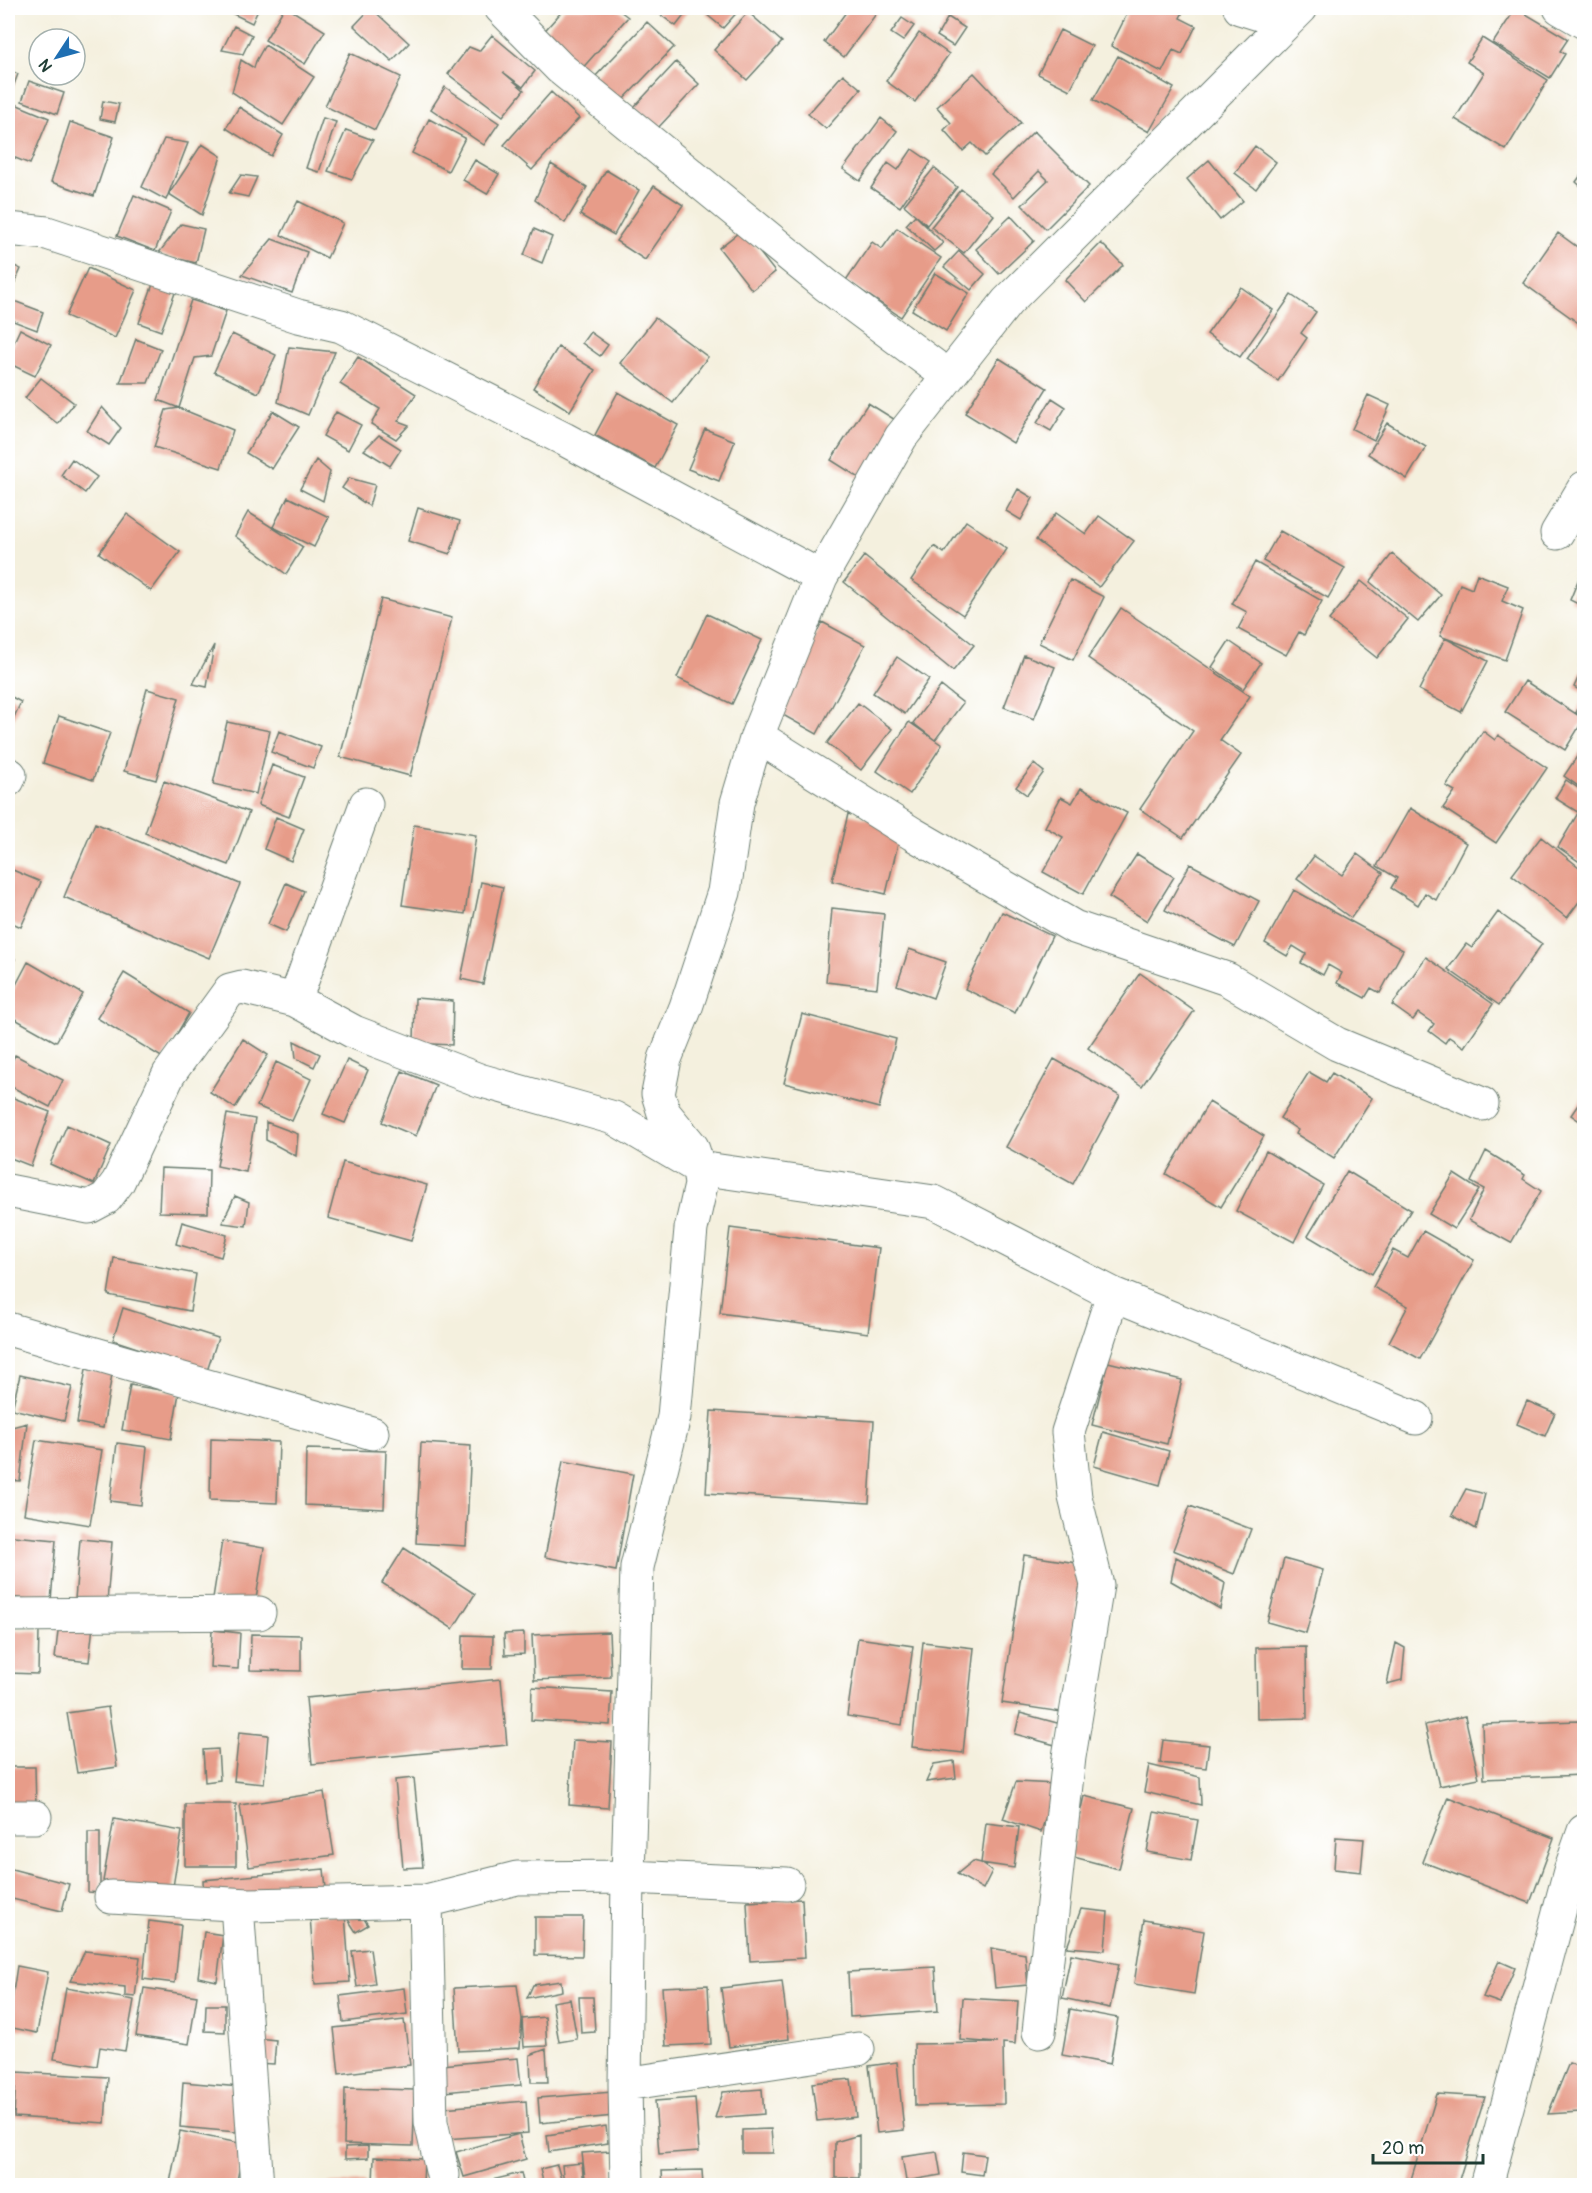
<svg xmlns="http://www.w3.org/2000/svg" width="1592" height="2193" viewBox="0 0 1592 2193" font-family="Pangolin,sans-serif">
  <rect width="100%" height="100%" fill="#fff"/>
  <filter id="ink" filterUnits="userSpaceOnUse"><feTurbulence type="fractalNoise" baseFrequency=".0167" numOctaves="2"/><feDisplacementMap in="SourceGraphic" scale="12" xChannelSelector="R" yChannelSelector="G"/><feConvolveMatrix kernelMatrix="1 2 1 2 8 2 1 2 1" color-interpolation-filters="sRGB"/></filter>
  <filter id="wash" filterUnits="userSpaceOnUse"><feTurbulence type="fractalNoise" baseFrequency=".008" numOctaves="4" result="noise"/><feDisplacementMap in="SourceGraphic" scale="24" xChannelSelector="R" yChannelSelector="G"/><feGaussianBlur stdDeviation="1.35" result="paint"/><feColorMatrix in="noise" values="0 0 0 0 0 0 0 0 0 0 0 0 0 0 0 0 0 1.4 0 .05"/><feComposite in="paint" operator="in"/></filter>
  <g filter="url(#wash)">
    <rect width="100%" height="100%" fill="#f4f0de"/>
    <g id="blocks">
      <!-- building -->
      <path fill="#e79c89" d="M221,8H259L252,23Z
        M284,8H288L325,31L305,64L265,40Z
        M371,8L409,43L392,61L354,26Z
        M565,8H616L628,17L579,72L539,37Z
        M651,8H690L676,26Z
        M711,8H741L723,28L706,14Z
        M849,8H876L879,10L844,57L824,42Z
        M1130,8H1185L1180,18L1196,26L1182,54L1173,50L1162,72L1111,46Z
        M1516,8L1568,39L1560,51L1565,54L1550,78L1493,43Z
        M748,12L782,42L747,80L714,50Z
        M948,17L965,28L953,46L937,36Z
        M902,18L914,26L903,41L891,33Z
        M647,22L674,47L618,105L592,80Z
        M234,26L252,35L243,54L222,50Z
        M1060,30L1092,46L1070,90L1038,74Z
        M919,33L949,54L915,102L886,81Z
        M492,35L535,71L523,87L503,72L524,90L503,116L448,74L469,47L479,51Z
        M1482,38L1548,80L1506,150L1455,119L1484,73L1467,62Z
        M265,45L314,77L283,125L232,92L241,60L254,68L256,61Z
        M350,53L401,77L375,130L325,106Z
        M1118,56L1174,88L1149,132L1093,100Z
        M676,62L699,84L657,129L634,107Z
        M8,70L18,74L12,90L8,88Z
        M974,73L1021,123L985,156L972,143L963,151L944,130L951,123L937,107Z
        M843,74L861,89L826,129L808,114Z
        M29,81L64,93L57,114L22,101Z
        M445,87L499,123L484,145L431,109Z
        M551,92L579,118L532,170L504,145Z
        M8,101L49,118L30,164L8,155Z
        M103,101L119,104L115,122L100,119Z
        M239,107L283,135L271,156L226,128Z
        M323,118L336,122L319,172L306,168Z
        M881,118L897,131L860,181L843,169Z
        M429,119L465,138L448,171L412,153Z
        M70,122L114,137L94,196L51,182Z
        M346,130L373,140L352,179L328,171Z
        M1034,131L1089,186L1046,229L1022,205L1048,180L1039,171L1014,197L991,174Z
        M164,139L188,143L166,200L142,187Z
        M202,144L221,156L202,215L169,194Z
        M1255,146L1276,162L1256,189L1235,173Z
        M912,149L931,162L900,207L871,188L888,163L898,170Z
        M475,160L499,174L487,194L463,180Z
        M1209,160L1243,201L1220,220L1187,179Z
        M551,164L587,187L565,223L535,200Z
        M934,168L957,187L927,225L904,205Z
        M606,170L639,190L614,235L580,215Z
        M1584,171V189L1576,182Z
        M241,175L257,177L248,197L229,193Z
        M654,186L683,205L645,260L616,241Z
        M961,189L994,215L964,253L931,227Z
        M134,195L171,211L155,251L117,236Z
        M298,201L343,223L327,258L281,235Z
        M915,215L943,243L934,251L906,225Z
        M1011,216L1034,241L999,274L976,249Z
        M181,224L204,229L196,263L158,254Z
        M897,228L941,258L901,317L846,280L872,242L882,249Z
        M534,229L552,237L542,263L524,255Z
        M742,230L775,272L752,290L719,248Z
        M1558,233L1584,252V327L1523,283Z
        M272,239L307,252L292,293L242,275Z
        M1101,243L1123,265L1086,302L1065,280Z
        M959,251L985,274L971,290L944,267Z
        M8,263L21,269L8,298Z
        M88,268L136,290L115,338L66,316Z
        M935,273L969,293L946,331L912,310Z
        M153,284L175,293L161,331L139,323Z
        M1241,287L1273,310L1240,357L1207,334Z
        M1291,295L1316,312L1301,333L1307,338L1278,381L1247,359Z
        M191,300L226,311L211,356L195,358L179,408L158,400Z
        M14,301L43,312L37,330L8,319V310Z
        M655,318L708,357L673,403L620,363Z
        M20,329L51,345L35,376L8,363V355Z
        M590,332L608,345L600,356L582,343Z
        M232,334L276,355L258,393L214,372Z
        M136,339L161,349L148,383H120Z
        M289,347L335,352L308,415L278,402Z
        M558,347L595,370L570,411L533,388Z
        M358,357L416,394L398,421L409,425L396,439L371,424L380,409L340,384Z
        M999,358L1047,388L1013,443L965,413Z
        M41,378L74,403L58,424L25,398Z
        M618,392L678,425L655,468L595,435Z
        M1368,395L1390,405L1374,440L1352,429Z
        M1052,398L1066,407L1051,431L1037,423Z
        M868,403L897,421L861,479L831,460Z
        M102,407L121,428L109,445L87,431Z
        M179,408L233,430L221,468L154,447L166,410Z
        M273,411L299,427L272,469L246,453Z
        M336,412L361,425L348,450L323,436Z
        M1387,423L1426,447L1407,479L1368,454Z
        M705,429L735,441L719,481L688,469Z
        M379,435L401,449L390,466L364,450Z
        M72,459L97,477L85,493L61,475Z
        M316,460L330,472L323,501L300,489Z
        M349,478L375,485L369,506L342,488Z
        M1018,489L1033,498L1021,520L1006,511Z
        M288,497L329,517L314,547L273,527Z
        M418,508L460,521L450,554L408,541Z
        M248,512L303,547L286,574L235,536Z
        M1056,513L1086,534L1099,516L1134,541L1099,587L1036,540Z
        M127,514L180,552L151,591L99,553Z
        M966,521L1007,549L963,615L911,580L934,546L944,553Z
        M1280,531L1345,568L1328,598L1263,561Z
        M1392,554L1441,595L1418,622L1370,582Z
        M864,556L974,645L953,671L844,582Z
        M1255,562L1322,601L1304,635L1299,632L1286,655L1238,629L1247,612L1232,604Z
        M1584,566V607L1570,600Z
        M1477,574L1508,586L1502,601L1523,610L1505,660L1440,636L1460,584L1472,589Z
        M1070,580L1104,597L1073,660L1039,643Z
        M1361,581L1408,619L1377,658L1329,620Z
        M381,599L452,618L410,776L340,757Z
        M1121,608L1250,696L1220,740L1241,755L1183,838L1140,809L1193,731L1088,658Z
        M707,614L762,640L732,704L677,678Z
        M822,622L865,645L817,734L774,710Z
        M1445,638L1488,661L1461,712L1419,690Z
        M1229,641L1261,663L1243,689L1212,667Z
        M214,645L207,687L193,684Z
        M1024,655L1055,667L1034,719L1004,707Z
        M897,657L929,679L905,714L873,693Z
        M1584,665V693L1574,687Z
        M1525,681L1584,719L1565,750L1505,712Z
        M941,686L963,703L935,740L913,723Z
        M147,689L179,698L156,780L124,771Z
        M8,695L21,702L8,730Z
        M1584,696V717L1576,713Z
        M858,703L892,729L861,770L827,743Z
        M59,716L110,733L93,780L43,763Z
        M227,722L270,731L256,794L213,784Z
        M909,722L942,745L910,794L877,771Z
        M279,731L321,747L313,768L271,752Z
        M1483,731L1495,740L1498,735L1547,768L1496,843L1443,808L1455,791L1446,786Z
        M1584,746V790L1564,776Z
        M1034,764L1044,772L1027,795L1016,787Z
        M272,765L304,777L289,817L258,805Z
        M1566,780L1584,792V816L1555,798Z
        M164,781L249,812L229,865L145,833Z
        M1081,788L1127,813L1083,894L1043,872L1063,837L1045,827L1061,797L1072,803Z
        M1410,808L1466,843L1436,900L1425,893L1418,905L1391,888L1397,878L1377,866Z
        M1578,813L1584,817V865L1558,847Z
        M848,814L902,827L886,894L832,881Z
        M276,817L304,829L291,861L264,849Z
        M95,823L240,884L209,958L64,897Z
        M414,825L476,835L465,914L402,905Z
        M1541,837L1584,871V895L1567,918L1512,875Z
        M1137,854L1174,877L1147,921L1109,897Z
        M1357,854L1383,873L1351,918L1297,879L1314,856L1342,875Z
        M1190,864L1259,901L1235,947L1165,910Z
        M8,868L41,882L21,927L8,921Z
        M481,882L503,887L483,984L461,979Z
        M286,883L304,891L286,932L268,924Z
        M1294,890L1403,950L1380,993L1371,988L1365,998L1337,983L1342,973L1328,965L1323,975L1301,963L1306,954L1293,946L1287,956L1265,943Z
        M832,908L884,914L877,988L826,982Z
        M1002,912L1052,936L1015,1013L965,989Z
        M1498,912L1542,944L1499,1005L1448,969L1466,944L1472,948Z
        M909,949L946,962L933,998L897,985Z
        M8,956L15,959L8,975Z
        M1426,957L1493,1004L1464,1047L1449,1037L1445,1043L1429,1031L1434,1024L1418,1013L1413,1020L1392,1005Z
        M28,962L83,994L56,1042L8,1015V1000Z
        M124,973L189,1013L163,1058L97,1018Z
        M1140,973L1194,1011L1142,1086L1088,1048Z
        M415,998L453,1001L452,1045L414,1043Z
        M802,1014L896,1039L879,1108L784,1083Z
        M243,1039L268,1055L235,1108L210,1092Z
        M294,1041L320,1054L314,1067L296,1058Z
        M15,1055L63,1080L50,1107L8,1085V1070Z
        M1054,1059L1120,1096L1073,1184L1006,1147Z
        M347,1060L368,1070L345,1123L323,1114Z
        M276,1062L311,1079L292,1121L257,1106Z
        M402,1071L436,1085L416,1136L382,1122Z
        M1309,1072L1326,1082L1332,1073L1372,1098L1334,1158L1296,1134L1298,1130L1280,1118Z
        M1584,1096V1124L1571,1115Z
        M11,1097L50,1112L31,1166L8,1157V1108Z
        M1209,1102L1264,1136L1221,1207L1166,1174Z
        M227,1114L255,1119L246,1172L217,1166Z
        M266,1122L298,1134L296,1156L266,1140Z
        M67,1125L111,1145L94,1184L50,1164Z
        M1266,1151L1323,1185L1294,1242L1236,1211Z
        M1486,1151L1525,1175L1523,1179L1541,1191L1511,1243L1469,1220L1484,1189L1471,1182Z
        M343,1162L427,1185L411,1241L328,1218Z
        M161,1168L209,1170L208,1213L159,1212Z
        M1347,1171L1411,1210L1372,1274L1308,1236Z
        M1454,1174L1479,1190L1454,1229L1429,1214Z
        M235,1196L249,1202L246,1226L222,1223Z
        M182,1222L227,1235L221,1257L176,1244Z
        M730,1228L879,1248L868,1333L720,1313Z
        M1423,1231L1474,1260L1420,1359L1389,1342L1408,1306L1373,1287L1393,1250L1408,1258Z
        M114,1258L196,1274L190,1311L108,1295Z
        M123,1308L218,1338L207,1371L113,1340Z
        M1108,1362L1182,1380L1167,1444L1092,1425Z
        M86,1369L112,1374L103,1428L77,1423Z
        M20,1375L72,1387L64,1421L12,1409Z
        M130,1385L179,1393L171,1439L122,1430Z
        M1527,1401L1555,1413L1545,1436L1517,1424Z
        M711,1411L874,1421L869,1503L706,1493Z
        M27,1423L20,1481L8,1480V1428Z
        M1103,1432L1169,1451L1160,1485L1094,1466Z
        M211,1439L279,1442L277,1503L210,1500Z
        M36,1440L102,1450L90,1525L24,1514Z
        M117,1443L147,1447L141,1505L110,1501Z
        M421,1443L471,1446L466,1546L416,1543Z
        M306,1449L386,1451L384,1509L305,1505Z
        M563,1461L633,1474L616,1571L545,1557Z
        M1466,1489L1485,1494L1476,1529L1452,1515Z
        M1190,1506L1251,1529L1234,1574L1173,1550Z
        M13,1536L56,1540L51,1601L8,1597Z
        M80,1539L112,1542L107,1602L75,1599Z
        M222,1541L264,1548L255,1605L213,1598Z
        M404,1548L475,1594L453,1629L382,1583Z
        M1024,1555L1083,1564L1061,1712L1002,1703Z
        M1176,1557L1225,1583L1220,1609L1171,1581Z
        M1284,1559L1323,1570L1306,1633L1267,1622Z
        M59,1622L93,1626L89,1662L55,1658Z
        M8,1630L39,1631L38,1674L8,1673Z
        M212,1630L240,1633L238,1669L210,1667Z
        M609,1632L611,1677L534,1680L532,1635Z
        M524,1633V1654L505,1655L504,1634Z
        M251,1634L301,1635V1671L250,1670Z
        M463,1635L493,1636L492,1669H462Z
        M858,1638L913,1646L902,1725L847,1716Z
        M923,1642L974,1648L963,1753L912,1747Z
        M1396,1643L1405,1648L1402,1680L1387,1684Z
        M1306,1647L1307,1718L1257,1719L1256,1648Z
        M501,1679L507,1745L312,1764L306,1698Z
        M532,1687L612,1692L610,1725L531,1720Z
        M108,1707L117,1767L77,1773L67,1713Z
        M1020,1713L1061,1724L1055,1745L1015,1734Z
        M1465,1716L1479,1778L1439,1786L1425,1725Z
        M1579,1721L1582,1775L1484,1779L1482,1724Z
        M239,1732L268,1735L264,1784L234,1781Z
        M573,1740L612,1742L608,1808L569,1805Z
        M1163,1740L1209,1745L1206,1768L1160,1763Z
        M218,1749L220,1780L205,1782L203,1750Z
        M954,1761L956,1778L926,1782L934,1764Z
        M1149,1765L1200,1777L1201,1805L1144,1792Z
        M8,1767H35L36,1808L10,1809L9,1792H8Z
        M414,1778L423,1867L403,1868L395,1780Z
        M1016,1782L1056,1784L1041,1832L1003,1819Z
        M324,1792L334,1855L249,1867L240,1805Z
        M1084,1796L1134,1808L1119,1869L1070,1856Z
        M1448,1797L1554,1838L1530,1903L1423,1862Z
        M185,1804H236V1866H185Z
        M1154,1812L1198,1820L1191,1860L1147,1852Z
        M114,1819L182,1831L172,1893L103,1881Z
        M986,1823L1019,1827L1014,1868L981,1863Z
        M88,1832H100V1893L88,1892Z
        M1336,1837L1364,1839L1361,1872L1334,1869Z
        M973,1861L981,1863L992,1871L983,1889L957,1874Z
        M8,1868L69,1884L62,1911L8,1898Z
        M324,1869L326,1888L204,1899L203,1880Z
        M802,1899L805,1958L750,1961L747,1902Z
        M1081,1909L1108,1912L1105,1950L1067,1947Z
        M359,1911L368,1925L356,1932L347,1918Z
        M345,1914L350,1982L315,1984L310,1916Z
        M535,1917H583L582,1956L535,1955Z
        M1144,1920L1204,1931L1194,1994L1134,1984Z
        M149,1921L181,1925L175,1983L143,1979Z
        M204,1932L223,1935L217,1981L198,1977Z
        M991,1948L1025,1954L1028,1985L995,1988Z
        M370,1949L375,1984L357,1987L352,1951Z
        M85,1951L140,1957L135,1997L125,1996V1987L70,1981Z
        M1071,1954L1119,1964L1110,2008L1062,1998Z
        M1499,1961L1515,1968L1500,2003L1483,1997Z
        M17,1966L48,1972L37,2033L8,2027Z
        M935,1967L938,2011L850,2017L848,1972Z
        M561,1981L562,1991L527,1998L533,1985Z
        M782,1981L789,2039L729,2047L721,1988Z
        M517,1985L522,2019L520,2048L458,2051L454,1988Z
        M708,1985L711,2044L666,2046L662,1987Z
        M66,1988L134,2000L125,2051L100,2047L97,2066L54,2059Z
        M144,1988L197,1996L189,2044L136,2036Z
        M404,1988L407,2014L343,2022L340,1996Z
        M579,1997H593L595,2032L581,2033Z
        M963,1998L1018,2001L1015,2044L1003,2043L1004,2104L915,2106L914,2044L997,2043L960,2040Z
        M570,1999L577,2039L559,2042L552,2002Z
        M206,2005H225V2032L205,2031Z
        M1070,2009L1118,2018L1110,2064L1062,2055Z
        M545,2017L547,2046L524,2047L522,2019Z
        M404,2020L410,2065L339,2074L334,2028Z
        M257,2038L276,2040L274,2064L255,2063Z
        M546,2049L548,2082H531L530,2055Z
        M518,2058L521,2085L444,2092L442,2065Z
        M897,2062L904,2130L877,2133L869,2066Z
        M1569,2063L1584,2069V2100L1580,2112L1548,2114Z
        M16,2072L108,2077L105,2123L14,2117Z
        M851,2079L856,2117L817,2121L812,2083Z
        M183,2082L240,2087L236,2132L180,2127Z
        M345,2088L415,2090L413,2146L344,2144Z
        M762,2089L764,2114L715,2118L723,2092Z
        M612,2092L614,2116L540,2123L538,2098Z
        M1437,2094L1485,2097L1457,2186H1409Z
        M695,2098L699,2151L659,2154L655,2101Z
        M526,2101L528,2133L445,2139L442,2108Z
        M606,2126L608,2143L549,2152L547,2135Z
        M771,2129L773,2153H742V2130Z
        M180,2131L244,2144L236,2186H183L170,2183Z
        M519,2134L526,2159L464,2177L456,2152Z
        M859,2135V2178H835V2142Z
        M368,2146V2158L345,2159V2147Z
        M610,2151L614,2186H586L582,2153Z
        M937,2152L941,2175L906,2181L902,2157Z
        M963,2152L985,2155L982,2175L961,2172Z
        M374,2157L424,2159L423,2184L373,2183Z
        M582,2163L584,2186H564L562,2165Z
        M557,2165L563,2186H544L540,2169Z
        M702,2170L703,2186H663L662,2171Z
        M521,2173L524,2186H471V2185Z
        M833,2180L857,2184V2186H833Z
        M773,2181L774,2186H725L724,2182Z
        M365,2182V2186H327V2184Z"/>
    </g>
  </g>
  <g filter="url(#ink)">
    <use href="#blocks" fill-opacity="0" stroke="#6a7c70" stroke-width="1.5"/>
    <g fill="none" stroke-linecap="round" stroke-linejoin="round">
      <defs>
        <path id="minor" d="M501,8L560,68L826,285L948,376
          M1240,8L1285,22
          M1560,8L1584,22
          M8,229L47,233L298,316L341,326L564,439L821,577
          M1557,533L1584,488
          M757,736L913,834L1074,927L1227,979L1337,1044L1482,1104
          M8,780L10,775
          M366,804L295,1000L354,1032L479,1080L614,1118L699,1168L934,1202L1113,1294L1416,1418
          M8,1191L89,1207L106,1198L118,1182L169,1074L230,990L242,987L295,1000
          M8,1329L372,1433
          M8,1615L259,1613
          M8,1817H35
          M111,1897L249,1905L426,1901L517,1878L628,1877L787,1884
          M426,1901L431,2122L443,2175
          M237,1905L257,2186
          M1039,2032L1069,1757L1097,1585L1075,1497L1068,1432L1113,1294
          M625,2084L858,2049
          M627,2186L625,2084L628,1877L637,1567L674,1417L691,1229L701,1185L699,1168L692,1147L664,1113L658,1094L665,1059L686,1007L724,892L737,803L757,736L821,577L901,437L1007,302L1301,8
          M1486,2186L1570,1871L1584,1831"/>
      </defs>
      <!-- minor casing -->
      <use href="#minor" stroke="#6a7c70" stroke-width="35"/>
      <!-- minor -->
      <use href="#minor" stroke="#fff" stroke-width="33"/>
    </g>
  </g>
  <!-- margin -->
  <rect width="1592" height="2193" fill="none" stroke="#fff" stroke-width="30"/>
  <!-- north arrow -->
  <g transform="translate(57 57) rotate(234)"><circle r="28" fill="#ffffff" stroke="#a5b1ae" stroke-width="1.5"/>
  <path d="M0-4.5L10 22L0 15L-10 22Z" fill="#1f6fb2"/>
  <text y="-9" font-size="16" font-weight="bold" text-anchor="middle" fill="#1f3d34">N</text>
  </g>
  <!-- scale -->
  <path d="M1373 2154v9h110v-9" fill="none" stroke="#1f3d34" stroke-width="3"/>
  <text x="1382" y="2154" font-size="18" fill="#1f3d34" stroke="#ffffff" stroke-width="4.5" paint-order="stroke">20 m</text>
</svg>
